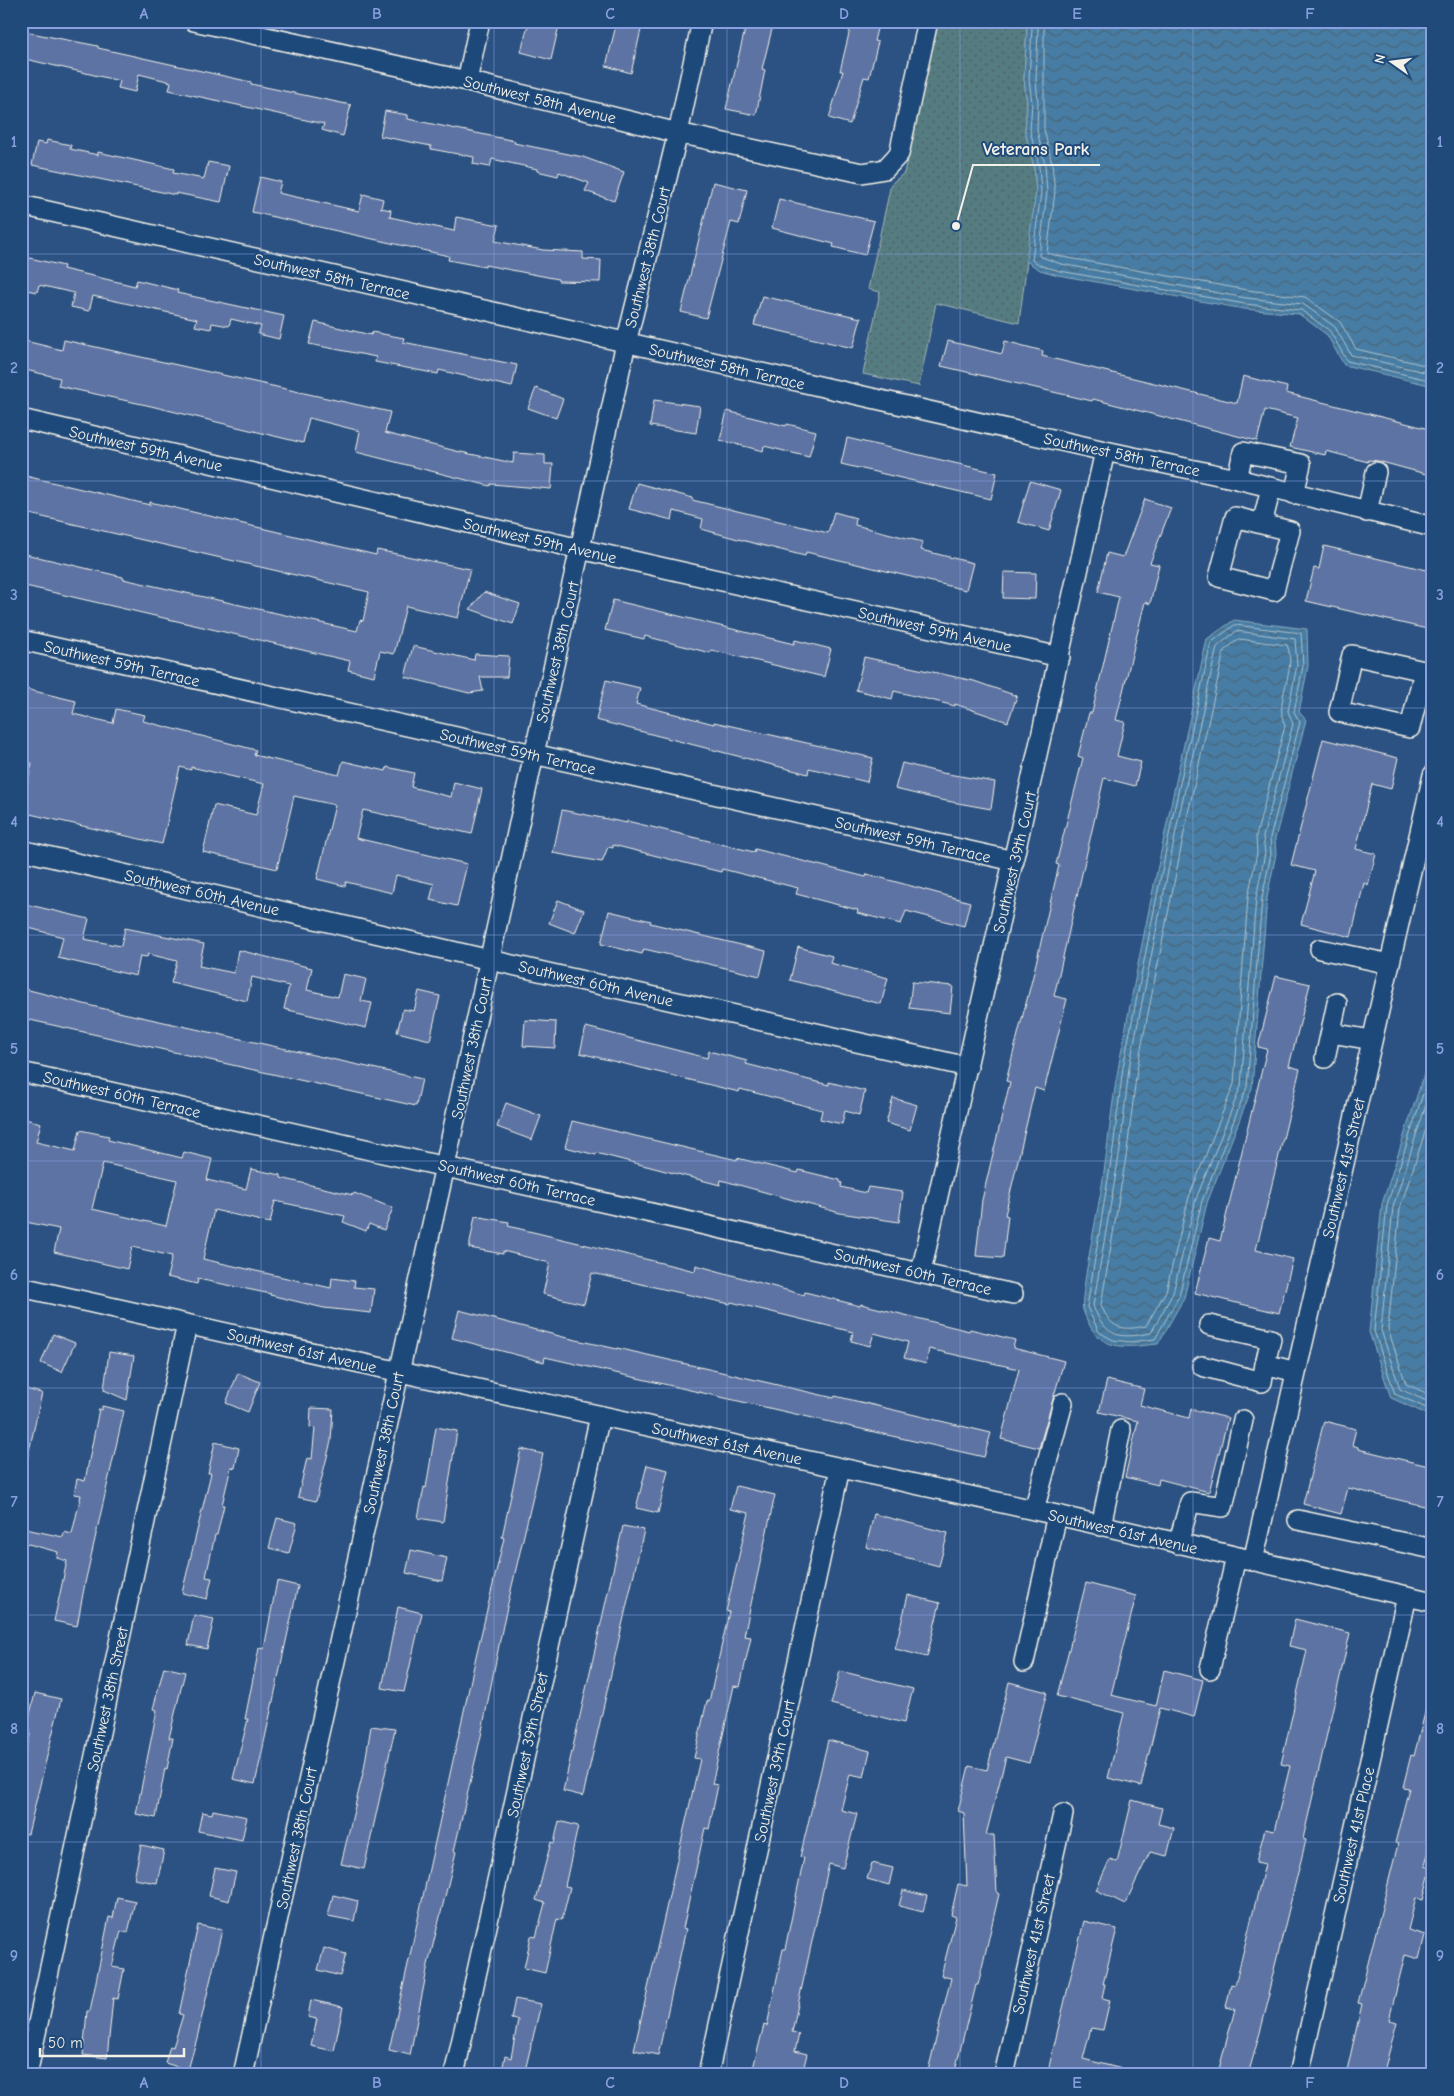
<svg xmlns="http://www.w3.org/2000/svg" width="1454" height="2096" viewBox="0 0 1454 2096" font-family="'Comic Neue',sans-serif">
  <defs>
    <pattern id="park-dots" width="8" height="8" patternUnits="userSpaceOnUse" patternTransform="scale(1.25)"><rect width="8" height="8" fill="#547b81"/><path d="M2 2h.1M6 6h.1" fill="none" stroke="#4f6466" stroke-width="1.8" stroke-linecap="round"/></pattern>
    <pattern id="water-waves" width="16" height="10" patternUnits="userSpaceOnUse" patternTransform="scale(1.25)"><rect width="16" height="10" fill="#477da4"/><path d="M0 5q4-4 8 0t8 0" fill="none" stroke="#48657a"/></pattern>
  </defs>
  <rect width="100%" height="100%" fill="#2b5282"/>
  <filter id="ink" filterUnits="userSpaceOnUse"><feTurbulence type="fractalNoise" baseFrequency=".02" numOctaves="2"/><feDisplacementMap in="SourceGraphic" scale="10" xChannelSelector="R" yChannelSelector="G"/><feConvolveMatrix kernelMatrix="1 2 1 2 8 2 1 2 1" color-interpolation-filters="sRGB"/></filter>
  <g filter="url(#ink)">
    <!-- park -->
    <path fill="url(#park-dots)" stroke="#a4b6b4" d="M938,21H1025L1027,28L1024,79L1027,103L1025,131L1034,167L1036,192L1019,323L936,303L919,386L863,374L880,292L868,289L891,184L904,173Z"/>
    <!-- water -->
    <path fill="url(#water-waves)" stroke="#8cabbf" d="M1025,21H1433V386L1344,365L1327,335L1299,314L1244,309L1058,275L1040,270L1026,261L1036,192L1034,167L1025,131L1027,103L1024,79L1027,28Z
      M1234,620L1307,629L1308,666L1299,712L1306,720L1275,839L1276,854L1267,898L1252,1088L1207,1203L1184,1298L1158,1344C1120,1348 1097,1352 1083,1310C1079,1302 1098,1208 1101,1191C1108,1149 1111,1106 1119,1064C1145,921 1176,780 1207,639Z
      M1433,1046V1417L1391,1398L1369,1332L1382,1204Z"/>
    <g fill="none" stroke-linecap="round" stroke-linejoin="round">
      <!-- shore -->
      <path stroke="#afc3cd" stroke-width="1" d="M1030,21L1032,28L1029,79L1032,103L1030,130L1039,166L1041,192L1032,260L1042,266L1060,271L1245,304L1301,310L1330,331L1347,361L1433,381
        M1037,21L1038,29L1036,79L1038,103L1037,130L1045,165L1047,192L1039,256L1061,264L1246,298L1303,304L1335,327L1351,355L1433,374
        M1044,21V129L1052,164L1055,192L1047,253L1063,257L1247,290L1305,297L1340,322L1356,349L1433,367
        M1235,625L1301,633L1303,666L1294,712L1300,722L1270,838L1271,854L1262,898L1247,1087L1202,1201L1179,1296L1155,1339L1131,1342L1113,1340L1099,1332L1087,1307L1113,1149L1123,1067L1173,815L1211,643Z
        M1237,631L1295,639L1297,665L1288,711L1293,724L1263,837L1265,853L1256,898L1241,1086L1196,1199L1173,1293L1151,1333C1119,1339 1106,1338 1093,1306L1120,1150L1129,1068L1179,816L1217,647Z
        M1239,639L1287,645C1298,671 1273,700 1285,726L1256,836L1257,853L1248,897L1234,1084L1189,1197L1166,1291L1146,1326C1121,1331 1111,1329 1101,1305L1127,1151L1137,1069L1187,818L1224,651Z
        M1433,1063L1387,1205L1374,1331L1395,1394L1433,1411
        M1433,1083L1393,1207L1381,1330L1400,1389L1433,1404
        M1433,1108L1400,1208L1388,1329L1406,1384L1433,1396"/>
    </g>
    <!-- building -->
    <path fill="#5d73a3" stroke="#f4f1e8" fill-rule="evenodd" d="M529,21H560L551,60L521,52Z
      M617,21H643L631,73L606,66Z
      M747,21H774L762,69L765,70L756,115L726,109Z
      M852,21H879L874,41L878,42L869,78L864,77L850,124L829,118L843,71H840Z
      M21,31L98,46V48L251,82V84L351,105L343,136L322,130L324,124L169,90L171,82L139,74L135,92L118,88L120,81L21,58Z
      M385,111L408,115V119L515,141L514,143L583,157L624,172L614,201L585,191L589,183L559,172L558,176L537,171V169L492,159L490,167L473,164L474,157L431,149V146L380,136Z
      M47,140L71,145L70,149L98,155V152L174,169L173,173L204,179L208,162L229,166L221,202L176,193V195L32,165L37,142L46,144Z
      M260,177L281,182L278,193L359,211L363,194L383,199L381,208L391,210L390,217L454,231L456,217L499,225L495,241L543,250L583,252V259L601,260L600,282L558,281V279L485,265V267L448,260L449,256L252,212Z
      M713,182L747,190L739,224L731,222L706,318L681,312Z
      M779,199L874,221L865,255L833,247L834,244L772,228Z
      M21,256L64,266L63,269L135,286L137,280L178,290L177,293L284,316L279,339L258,334L261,326L231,319L229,326L212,323L211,329L195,326L197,319L93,296L89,311L71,307L74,293L39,285L37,292L21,289Z
      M762,296L861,318L853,348L754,325Z
      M315,322L371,335L372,332L404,338L403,342L517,365L512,387L439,370L438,374L375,362L376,357L309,344Z
      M21,340L62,350L64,340L390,412L385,433L456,451L513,463L514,453L545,455V464H553L551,489L491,484L490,486L356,452L360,431L309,418L303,443L151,406L58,386L60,378L21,369Z
      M948,341L1002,354L1005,341L1043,351L1042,356L1237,403L1243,376L1287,387L1286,393L1433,430V476L1378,461L1368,460V462L1326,451L1325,455L1290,447L1298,418L1265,410L1257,441L1093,399L1092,401L941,366Z
      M536,388L563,399L556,418L528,408Z
      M654,400L700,406L696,433L650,426Z
      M727,411L786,426L787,424L816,431L809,457L764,446L763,451L720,440Z
      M847,438L997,473L991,499L841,464Z
      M21,475L150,505V502L376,555L377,550L470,569L458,618L406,606L394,654L380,651L374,676L348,670L350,661L21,585V553L123,577V579L357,631L360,620L363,621L369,592L21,512Z
      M1030,481L1061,490L1049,531L1018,522Z
      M637,483L693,498L692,500L828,533L834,512L856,518L855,525L923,542L921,550L973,563L966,590L806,552L805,556L749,542L701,529L703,519L674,511L672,520L629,509Z
      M1145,499L1171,508L1150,563L1159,565L1150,604L1145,602L1116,720L1125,722L1117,756L1141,762L1135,786L1104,778L1054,996L1067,999L1044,1091L1035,1088L1018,1160L1005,1215L1008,1216L1003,1258L976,1256L982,1200L1010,1082L1006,1081L1033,976L1059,865L1056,864L1083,758L1078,756L1089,713H1092L1119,597L1098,592L1107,553L1123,557Z
      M1324,546L1431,571L1425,597L1433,599L1427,629L1306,601L1314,568L1319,569Z
      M1004,572L1036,573L1035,599L1003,598Z
      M484,592L520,604L513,624L470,609Z
      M613,600L794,644L795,640L831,649L824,677L711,650L710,653L645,636L644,639L605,630Z
      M413,646L474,660L475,654L509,656L507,677H480L483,691L469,693L405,677Z
      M864,657L974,681L1017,696L1008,722L955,704V706L894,691L892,699L856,690Z
      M606,680L640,688L636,704L714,724V722L873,758L867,782L809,768L808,774L596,720Z
      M21,688L76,701L73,714L113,723L116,709L145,715L143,721L256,750L254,755L339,775L343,761L386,771L387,767L414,773L411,787L451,797L454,782L482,789L472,834L363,810L356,838L467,864L457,906L430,900L434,884L396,875L392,893L346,882L345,886L317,879L335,805L294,796L277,869L203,852L214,805L256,815L264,784L191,767V770L180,767L162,844L21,812L32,763L21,762Z
      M1323,739L1398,758L1391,789L1372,784L1356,849L1376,854L1368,885L1364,883L1351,937L1301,924L1315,871L1291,865Z
      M902,763L942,773L995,782L991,809L941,800L895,789Z
      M562,810L627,823V821L754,852L755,849L866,877L867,874L970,902L964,926L906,911L901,924L857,913L858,910L796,894L798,888L722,869L721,872L613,845V848L608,847L602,862L553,853Z
      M558,900L584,910L575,933L549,923Z
      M21,903L89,919L84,939L121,946L125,928L204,944L199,966L234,973L238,950L312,968L307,990L338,997L343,974L366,979L361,1001L372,1003L366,1028L284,1009L289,986L252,977L247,1001L171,983L177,961L148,954L147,957L140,956L136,976L58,958L63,937L21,926Z
      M609,911L651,921L650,923L766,951L760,976L644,949L642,954L601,944Z
      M798,947L832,956L830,963L888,978L881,1004L790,980Z
      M1276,976L1310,984L1289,1066L1300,1069L1256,1250L1293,1259L1279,1313L1195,1293L1209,1238L1220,1241L1267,1049L1258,1047Z
      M912,982L953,986L950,1013L909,1008Z
      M21,988L96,1007L422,1079L416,1106L21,1018Z
      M419,991L440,996L430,1040L397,1032L403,1009L414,1011Z
      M525,1020L556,1022L555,1048L523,1046Z
      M586,1027L707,1058L709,1051L747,1061L746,1064L829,1085V1082L865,1091L859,1115L845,1111L842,1124L820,1119L822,1110L740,1089L739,1092L580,1053Z
      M893,1098L917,1105L910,1130L886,1123Z
      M506,1103L541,1116L532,1140L497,1127Z
      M21,1118L41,1123L36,1142L75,1151L80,1130L109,1136L108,1140L182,1158L184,1152L212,1159L207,1180L246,1189L251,1169L281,1175V1178L353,1195L354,1193L393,1208L384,1230L369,1224L366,1231L343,1222L345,1216L275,1201L270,1223L214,1210L203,1259L331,1288L332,1278L355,1281L354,1287L374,1289L371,1313L324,1308L270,1295L271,1294L198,1279L197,1284L167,1277L172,1256L132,1247L127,1269L54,1252L59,1229L21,1221ZM103,1163L177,1180L166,1226L92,1209Z
      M572,1121L737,1160V1158L798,1173L799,1170L840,1180V1182L842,1183L841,1187L866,1193L868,1187L903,1192L899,1222L840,1213L721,1180L720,1185L596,1153V1155L565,1147Z
      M475,1216L509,1222L508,1226L695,1271L696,1265L804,1295L805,1292L860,1306L861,1304L969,1331L970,1329L1015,1340L1013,1348L1064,1361L1039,1448L1001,1439L1019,1369L929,1349L926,1364L904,1358L908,1342L874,1333L870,1346L851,1341L853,1332L731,1302L730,1304L592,1273L584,1304L543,1294L550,1263L503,1251V1254L469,1248Z
      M459,1310L563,1337L617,1349V1348L834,1398L835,1396L991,1433L984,1457L545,1357L544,1362L452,1338Z
      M53,1334L75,1343L62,1372L41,1363Z
      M109,1352L134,1356L127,1400L104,1390Z
      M238,1373L260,1382L248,1412L226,1403Z
      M1107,1380L1144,1389L1140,1405L1189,1418L1191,1409L1228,1418L1209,1492L1159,1479L1158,1485L1125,1477L1138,1421L1099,1412Z
      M21,1388L42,1393L27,1460H21Z
      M102,1406L124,1411L85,1583L77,1626L54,1621L67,1561L57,1558L58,1552L21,1542V1528L63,1537L64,1532L72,1534L81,1495L74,1494L77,1479L85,1481L99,1409L102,1410Z
      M311,1408L333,1409L331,1441L316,1501L298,1497L307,1458L312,1459L315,1428L310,1427Z
      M1324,1421L1356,1429L1352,1445L1358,1447V1449L1433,1467V1508L1348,1488L1341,1514L1303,1504Z
      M436,1427L457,1431L443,1522L418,1518L424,1487L426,1488Z
      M215,1442L239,1448L235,1468L231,1467L222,1505H224L217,1535H215L206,1577L212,1578L207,1599L182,1593L211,1473H208Z
      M521,1449L543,1454L504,1620L481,1736L454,1851L456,1852L428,1965L410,2055L389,2050L477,1652L504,1538L502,1537Z
      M647,1465L668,1470L658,1513L636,1508Z
      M736,1486L775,1495L744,1636L751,1637L740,1687L734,1686L712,1784L718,1785L709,1829L705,1828L683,1928L686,1929L658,2055L634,2050L700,1759L694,1758L707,1701L709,1702L729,1612L726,1611L749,1513L730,1509Z
      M874,1514L948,1533L939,1566L866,1547Z
      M277,1518L297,1523L289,1553L269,1548Z
      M623,1526L644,1530L583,1796L563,1791Z
      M411,1550L447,1558L442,1581L406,1573Z
      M277,1581L298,1586L255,1784L233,1779L248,1719H245L259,1648L264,1649Z
      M1086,1583L1136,1596L1111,1695L1156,1706L1164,1670L1203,1680L1194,1717L1160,1708L1141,1786L1108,1778L1124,1713L1057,1696Z
      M908,1595L940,1603L927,1657L895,1649Z
      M398,1607L422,1613L404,1692L382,1688Z
      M194,1615L214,1619L207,1649L188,1645Z
      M1295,1619L1350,1633L1303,1839L1306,1840L1268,1994H1270L1261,2029L1248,2075H1239L1219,2069L1235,2009L1226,2007L1231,1984L1235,1985L1265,1864L1256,1862L1265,1829L1274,1831L1290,1766L1281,1764L1307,1650L1289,1646Z
      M164,1667L185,1672L169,1738H173L167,1769L165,1768L156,1818L136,1814L157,1710L153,1709Z
      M840,1671L913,1689L904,1723L831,1704Z
      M1009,1682L1047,1692L1029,1763L1006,1757L986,1835H994L997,1893L999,1894L978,1985H976L954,2075H927L951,1978L941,1976L956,1917L951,1915L958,1884L967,1886L964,1813L958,1811L969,1766L987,1770Z
      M35,1693L61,1699L28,1834L21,1833V1772L30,1735V1728L27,1727Z
      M1427,1705L1433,1706V1834L1425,1866L1431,1868L1423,1900L1416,1898L1408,1930L1425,1935L1419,1959L1405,1955L1389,2020L1397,2022L1383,2075H1346L1362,2004L1358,2003L1398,1844L1395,1843L1409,1788L1403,1787L1411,1755L1414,1756Z
      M371,1726L395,1729L364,1869L341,1864L364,1769Z
      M828,1740L870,1751L864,1777L850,1774L841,1810L857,1814L843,1868L829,1864L792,2032L799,2034L795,2051L807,2054L803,2070L791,2067L789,2075H762L752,2072L764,2025L767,2026L783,1949H785L804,1858L800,1857Z
      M1132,1800L1162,1808L1158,1824L1174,1828L1167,1856L1150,1852L1125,1904L1096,1890L1110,1859L1117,1862Z
      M213,1810L247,1817L242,1840L198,1831L202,1812L212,1814Z
      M559,1821L578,1826L565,1886L570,1887L562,1920L557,1919L545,1973L524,1968L531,1936L536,1937L545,1903L536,1900L551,1842L554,1843Z
      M141,1845L164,1850L157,1883L134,1879Z
      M872,1863L893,1868L889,1885L867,1879Z
      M215,1868L236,1872L229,1901L209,1896Z
      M903,1890L927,1896L923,1912L899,1906Z
      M333,1895L358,1901L354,1921L328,1916Z
      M117,1897L135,1901L128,1933L121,1931L112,1967L124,1969L118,1999L113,1998L107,2058L83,2055L87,2011H90L109,1917L113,1918Z
      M1084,1921L1117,1929L1103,1984H1105L1102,1998L1110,2000L1103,2030L1091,2028L1083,2059L1122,2069L1121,2075H1047Z
      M198,1925L222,1930L197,2038L188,2070L165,2063L170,2046L173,2047L183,2015L179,2014Z
      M324,1948L346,1954L340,1976L318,1970Z
      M515,1999L541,2004L524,2075H501L505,2056L511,2058L518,2020L511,2019Z
      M311,2000L343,2007L334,2051L311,2046L317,2019L308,2017Z"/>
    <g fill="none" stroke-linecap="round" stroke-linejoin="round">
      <defs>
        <path id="minor" d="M194,21L467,81L678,133L862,173L885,169L899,154L928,21
          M467,81L480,21
          M21,205L1105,451L1237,479L1433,527
          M21,419L580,549L1060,657
          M1237,479L1243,452L1301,464L1294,494
          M1367,512L1376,472
          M1262,524L1290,531L1274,591L1219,577L1235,517L1262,524L1271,488
          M21,640L1014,861
          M1352,655L1424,671L1410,728L1339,712Z
          M21,850L490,960L968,1067
          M1320,949L1390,964
          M1331,1033L1372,1040
          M1325,1058L1337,1003
          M21,1072L1013,1294
          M921,1272L1105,451
          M21,1287L418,1376L1057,1515L1433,1602
          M1209,1325L1271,1339L1265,1364
          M1202,1366L1262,1382L1265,1364L1296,1372
          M1034,1510L1063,1403
          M1298,1520L1433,1549
          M1101,1526L1121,1430
          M1178,1544L1190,1502L1223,1507L1243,1420
          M1253,1561L1433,775
          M1024,1662L1057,1515
          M1210,1669L1236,1557
          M27,2075L187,1324
          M243,2075L445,1166L534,754L626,343L678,133L702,21
          M454,2075L600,1416
          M708,2075L840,1468
          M1004,2075L1063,1814
          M1299,2075L1407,1596"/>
      </defs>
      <!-- minor casing -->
      <use href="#minor" stroke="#f4f1e8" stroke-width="22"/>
      <!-- minor -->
      <use href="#minor" stroke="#1f4a7a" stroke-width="19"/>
    </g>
  </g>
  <!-- grid -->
  <path fill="none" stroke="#88a0e0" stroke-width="1" stroke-opacity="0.55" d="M261,21V2075M494,21V2075M727,21V2075M960,21V2075M1193,21V2075M21,254H1433M21,481H1433M21,708H1433M21,935H1433M21,1161H1433M21,1388H1433M21,1615H1433M21,1842H1433"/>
  <g text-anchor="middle" stroke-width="4" stroke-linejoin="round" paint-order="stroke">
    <!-- street labels -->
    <g font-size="16" fill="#f4f1e8" stroke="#1f4a7a">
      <text transform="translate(540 99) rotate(14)" y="6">Southwest 58th Avenue</text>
      <text transform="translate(647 257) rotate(-76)" y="6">Southwest 38th Court</text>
      <text transform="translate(332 276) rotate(13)" y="6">Southwest 58th Terrace</text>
      <text transform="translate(727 366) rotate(13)" y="6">Southwest 58th Terrace</text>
      <text transform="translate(146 448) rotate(13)" y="6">Southwest 59th Avenue</text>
      <text transform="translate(1122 454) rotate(12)" y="6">Southwest 58th Terrace</text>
      <text transform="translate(540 540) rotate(13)" y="6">Southwest 59th Avenue</text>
      <text transform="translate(935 629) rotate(13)" y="6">Southwest 59th Avenue</text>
      <text transform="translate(557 652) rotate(-77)" y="6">Southwest 38th Court</text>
      <text transform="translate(122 663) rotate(13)" y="6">Southwest 59th Terrace</text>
      <text transform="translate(518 751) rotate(13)" y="6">Southwest 59th Terrace</text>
      <text transform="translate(913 839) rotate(13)" y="6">Southwest 59th Terrace</text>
      <text transform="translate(1014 862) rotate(-77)" y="6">Southwest 39th Court</text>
      <text transform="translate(202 892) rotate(13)" y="6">Southwest 60th Avenue</text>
      <text transform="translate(596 983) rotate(13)" y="6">Southwest 60th Avenue</text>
      <text transform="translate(471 1048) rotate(-78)" y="6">Southwest 38th Court</text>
      <text transform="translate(122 1094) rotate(13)" y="6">Southwest 60th Terrace</text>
      <text transform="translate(1343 1168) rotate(-77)" y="6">Southwest 41st Street</text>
      <text transform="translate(517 1182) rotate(13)" y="6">Southwest 60th Terrace</text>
      <text transform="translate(913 1271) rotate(13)" y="6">Southwest 60th Terrace</text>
      <text transform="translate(302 1350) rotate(13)" y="6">Southwest 61st Avenue</text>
      <text transform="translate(383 1443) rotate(-78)" y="6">Southwest 38th Court</text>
      <text transform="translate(727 1443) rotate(12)" y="6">Southwest 61st Avenue</text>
      <text transform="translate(1123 1531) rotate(13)" y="6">Southwest 61st Avenue</text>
      <text transform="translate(107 1699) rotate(-78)" y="6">Southwest 38th Street</text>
      <text transform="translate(527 1745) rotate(-78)" y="6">Southwest 39th Street</text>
      <text transform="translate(774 1771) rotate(-78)" y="6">Southwest 39th Court</text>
      <text transform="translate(1353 1835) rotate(-77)" y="6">Southwest 41st Place</text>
      <text transform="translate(296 1838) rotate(-78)" y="6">Southwest 38th Court</text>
      <text transform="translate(1033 1944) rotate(-77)" y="6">Southwest 41st Street</text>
    </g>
  </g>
  <!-- callouts -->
  <path fill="none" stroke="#f4f1e8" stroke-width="2" d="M956 226L973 165H1100"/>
  <circle fill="#f4f1e8" stroke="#1f4a7a" stroke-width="2" cx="956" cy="226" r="5"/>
  <g font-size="18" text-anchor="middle" font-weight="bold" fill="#f4f1e8" stroke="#1f4a7a" stroke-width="4" stroke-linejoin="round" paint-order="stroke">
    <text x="1036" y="155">Veterans Park</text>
  </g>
  <!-- margin -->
  <rect width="1454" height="2096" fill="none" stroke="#1f4a7a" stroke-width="55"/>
  <!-- north arrow -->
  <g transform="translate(1392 62) rotate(284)" stroke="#1f4a7a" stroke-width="4" paint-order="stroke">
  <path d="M0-4L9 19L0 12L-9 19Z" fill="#f4f1e8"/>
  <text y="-8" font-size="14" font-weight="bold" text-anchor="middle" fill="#f4f1e8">N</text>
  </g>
  <!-- scale -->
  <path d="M40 2048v8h144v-8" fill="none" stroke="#f4f1e8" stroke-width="2.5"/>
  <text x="48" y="2048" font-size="15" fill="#f4f1e8" stroke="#1f4a7a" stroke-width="4" paint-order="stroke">50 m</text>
  <rect x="28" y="28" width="1398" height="2040" fill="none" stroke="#88a0e0" stroke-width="2"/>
  <g font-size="16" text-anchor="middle" font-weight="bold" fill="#88a0e0">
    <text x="144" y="19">A</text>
    <text x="377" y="19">B</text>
    <text x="610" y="19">C</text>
    <text x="844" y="19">D</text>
    <text x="1077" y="19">E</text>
    <text x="1310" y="19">F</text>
    <text x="14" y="147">1</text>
    <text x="1440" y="147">1</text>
    <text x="14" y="373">2</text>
    <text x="1440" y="373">2</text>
    <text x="14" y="600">3</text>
    <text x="1440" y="600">3</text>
    <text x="14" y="827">4</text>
    <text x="1440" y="827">4</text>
    <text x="14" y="1054">5</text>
    <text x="1440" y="1054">5</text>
    <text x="14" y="1280">6</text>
    <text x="1440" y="1280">6</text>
    <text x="14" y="1507">7</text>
    <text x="1440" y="1507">7</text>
    <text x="14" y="1734">8</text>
    <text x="1440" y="1734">8</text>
    <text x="14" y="1961">9</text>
    <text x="1440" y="1961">9</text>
    <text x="144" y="2088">A</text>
    <text x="377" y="2088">B</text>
    <text x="610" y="2088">C</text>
    <text x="844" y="2088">D</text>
    <text x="1077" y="2088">E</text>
    <text x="1310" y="2088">F</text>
  </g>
</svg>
